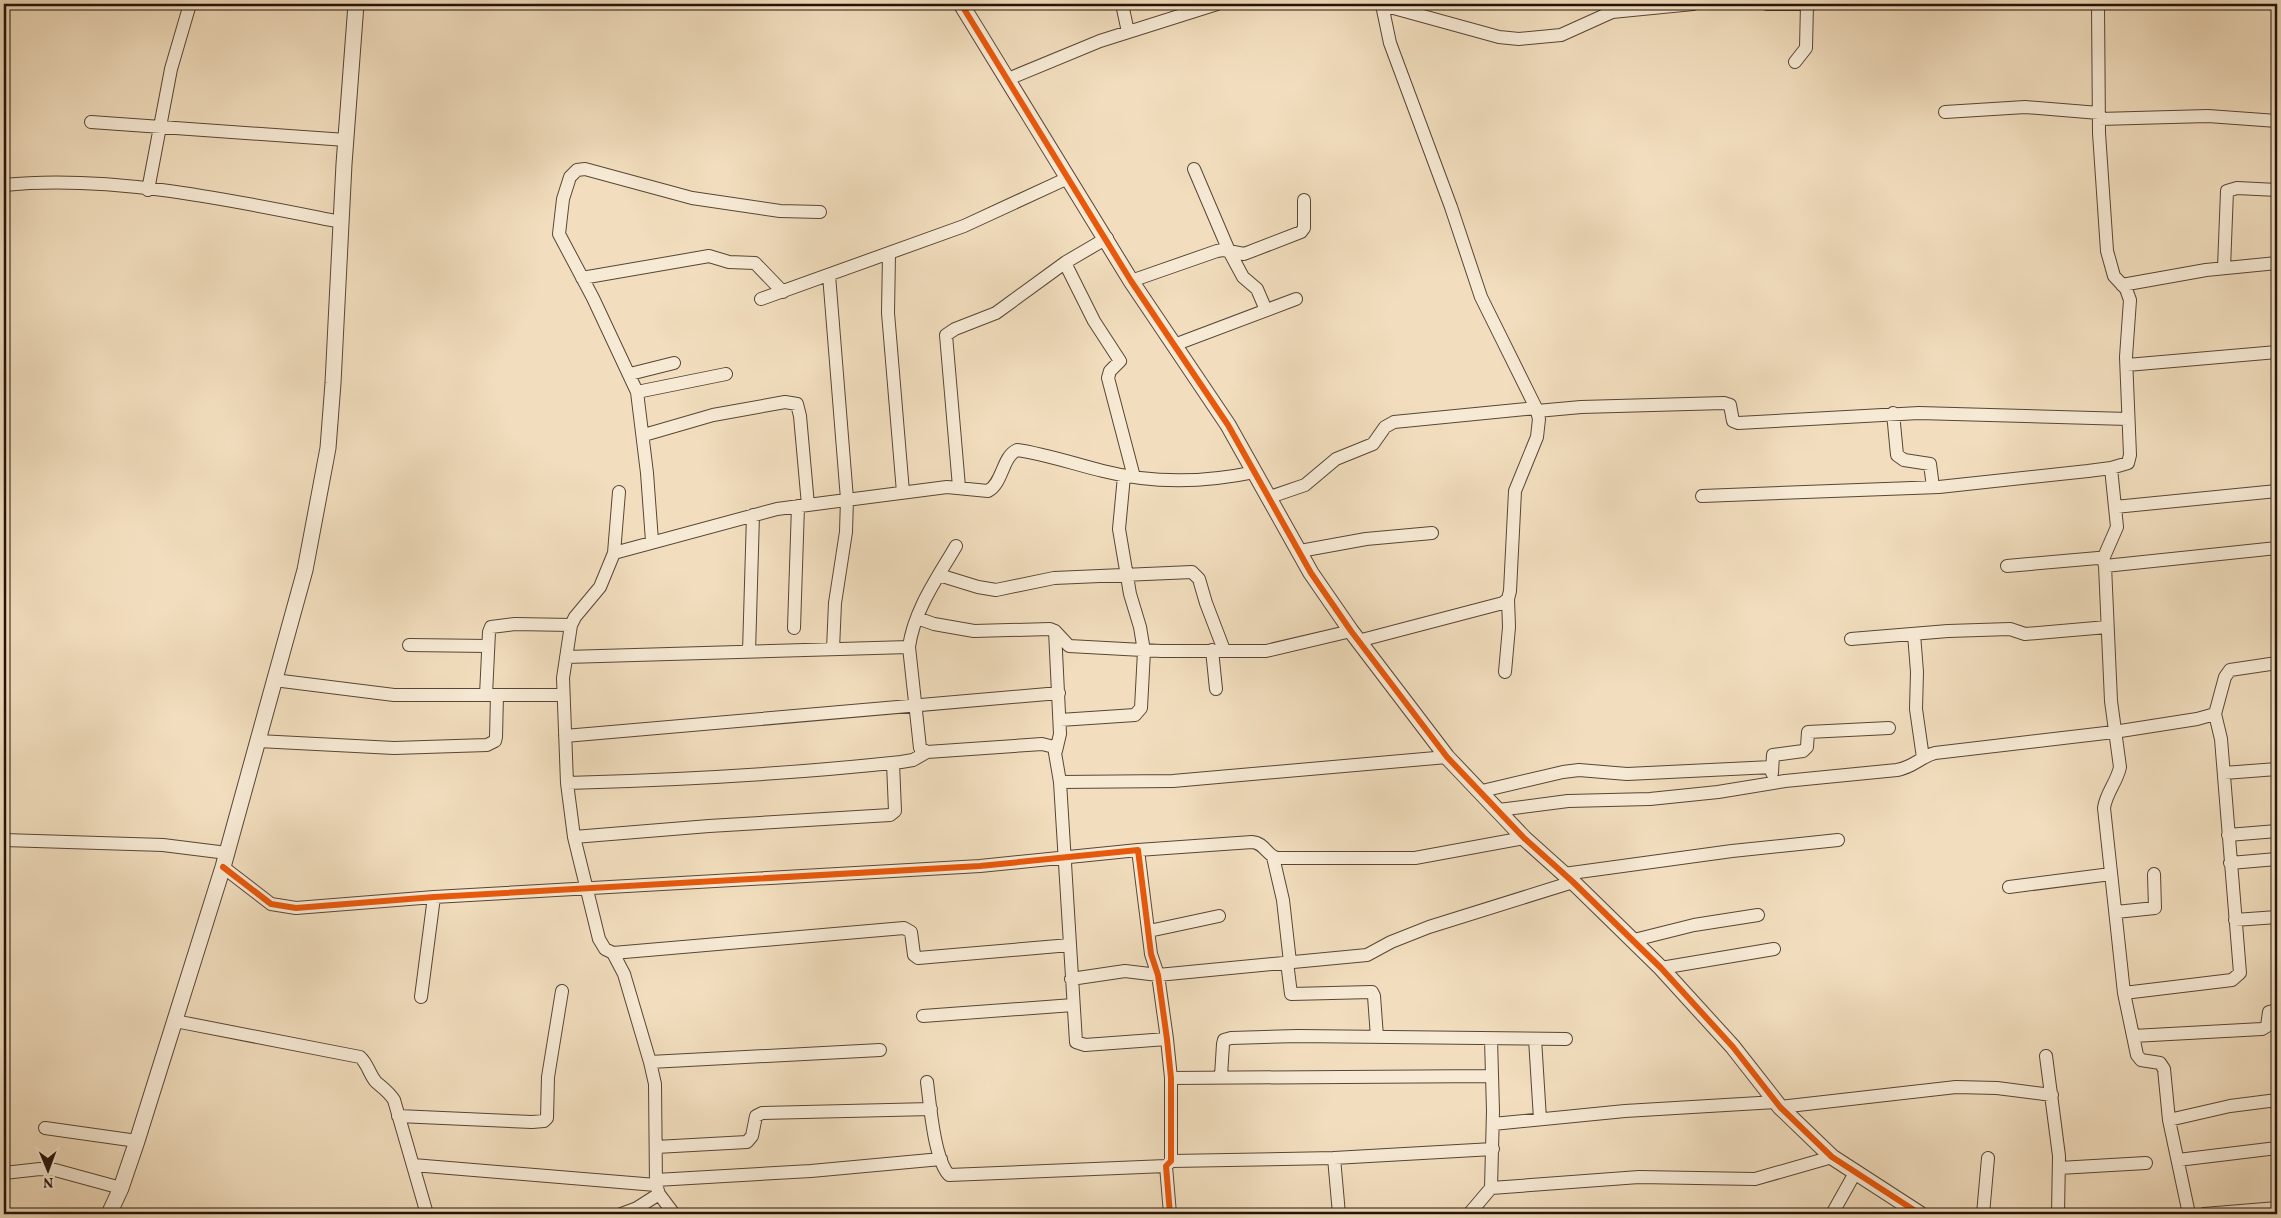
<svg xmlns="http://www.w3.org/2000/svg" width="2281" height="1218" viewBox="0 0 2281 1218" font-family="Vollkorn,serif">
  <rect width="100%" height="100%" fill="#f2debe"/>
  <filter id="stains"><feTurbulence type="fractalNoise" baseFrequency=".004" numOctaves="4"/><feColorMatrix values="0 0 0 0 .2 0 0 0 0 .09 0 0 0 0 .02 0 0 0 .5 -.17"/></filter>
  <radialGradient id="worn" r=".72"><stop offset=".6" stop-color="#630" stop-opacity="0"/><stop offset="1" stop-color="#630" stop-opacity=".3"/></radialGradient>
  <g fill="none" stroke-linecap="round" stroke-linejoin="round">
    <defs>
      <path id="minor" d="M1122,4L1128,32
        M1379,4L1499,37L1519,39L1561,35L1612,12L1693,4
        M1767,4H1812
        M1795,62L1806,48L1807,4
        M1008,79L1100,41L1217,4
        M1945,112L2025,107L2099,113
        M2099,119L2208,116L2277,121
        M91,122L346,140
        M1194,169L1229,251L1243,277L1257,289L1266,310
        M4,185C112,174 235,201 341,222
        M148,190L171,69L190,4
        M889,254L888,313L903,492
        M1065,263L1094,321L1120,361L1110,371L1108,378L1134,477
        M2224,268L2227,191L2237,188L2277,190
        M829,275L847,499L846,532L835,603L833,649
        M582,278L709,256L729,262L755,263L783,292
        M1131,281L1217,251L1223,250L1244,254L1301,232L1304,228V200
        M2122,285L2206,270L2277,263
        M761,299L964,226L1068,178
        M1174,345L1296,299
        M2127,365L2277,352
        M630,374L674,363
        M637,392L726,374
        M1537,411L1581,407L1724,403L1730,405L1733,421L1738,423L1919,413L2128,419
        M1893,413L1897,455L1904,460L1930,464L1933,487
        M644,435L713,415L785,402L797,404L800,416L808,505
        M959,487L946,335L955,329L996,313L1066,262L1107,238
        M619,492L614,553L600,587L575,617L571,625L563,678L567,783L574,837L599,939L605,949L613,953L624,974L650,1062L655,1084L656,1185L659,1194L674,1214
        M1702,496L1939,487L2088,471L2111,468L2128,463L2130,455L2126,357L2130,300L2126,289L2114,276L2107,251L2099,133L2098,4
        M1270,497L1305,485L1336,459L1373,444L1385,427L1394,422L1536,408
        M2115,507L2277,491
        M652,541L647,473L637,392L593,298L559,234L563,199L570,177L577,170L585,169L692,198L780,211L820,212
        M956,546C938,577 914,610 909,647L920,748L927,752L1042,744L1054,747L1060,782L1076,1042L1085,1045L1167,1039
        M1300,551L1366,539L1432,533
        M614,553L777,509L947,487L988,491C1003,483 1002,457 1017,450C1046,454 1074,464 1103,471C1154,484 1203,483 1255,472
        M2103,559L2117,527L2111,468
        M2007,566L2098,558L2103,559L2105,566L2111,701L2120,767C2117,782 2106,793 2104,808L2124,993L2137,1055L2141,1060L2160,1063L2164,1069L2169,1120L2189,1214
        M2105,566L2277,548
        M939,575L978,587L996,590L1054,578L1192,572L1199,579L1206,603L1224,650
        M917,618L934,624L974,631L1050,629L1055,631L1069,646L1161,651H1266L1351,631
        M794,628L798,506
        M1055,631L1060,734L1056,751
        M1914,634L1917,672L1916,709L1923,758
        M1851,639L1948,631L2010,629L2025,634L2107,627
        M1358,641L1503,603L1508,599L1510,591L1515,491L1537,437L1539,419L1536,408L1481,297L1451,207L1390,43L1382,5
        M409,645L488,646
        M1212,650L1216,689
        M749,652L753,515
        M566,657L909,647
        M1505,672L1509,627L1508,599
        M274,680L394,695H563
        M486,695L489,632L491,627L515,624L571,625
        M1060,720L1135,715L1141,708L1144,651L1140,627L1130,594L1119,529L1124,476
        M565,736L1059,693
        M258,741L394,748L487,745L495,741L496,737L497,695
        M1772,773L1773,755L1803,751L1807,747L1808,732L1889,728
        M2224,773L2277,769
        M1060,782L1173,781L1447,757
        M567,783C679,780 790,774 901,762L913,760L927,752
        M1482,791L1563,772L1579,770L1627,774L1772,767
        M1499,810L1568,801L1650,799L1718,792L1785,781L1897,770C1914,767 1920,757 1935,753L2114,732L2197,719L2215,714L2225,677L2230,670L2277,663
        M2228,835L2277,831
        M574,837L709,826L890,815L895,811L893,763
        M4,840L163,845L227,853
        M1138,850L1252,842C1265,843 1266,855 1277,858H1415L1524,838
        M1273,857L1283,900L1290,962
        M2230,863L2277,859
        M223,867L271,904L296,908L434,897L980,866L1138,850L1151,954L1158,975L1167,1039L1171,1078V1161L1166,1166L1170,1214
        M1564,874L1732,851L1838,840
        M2009,887L2111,874
        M2116,912L2155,908L2154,874
        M2235,920L2277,917
        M1149,931L1219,916
        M1634,940L1694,925L1758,915
        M613,953L904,928L911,932L914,955L918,958L1070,945
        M1287,962L1291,994L1372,992L1374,996L1377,1037
        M1661,968L1774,949
        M1071,979L1125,971L1158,975L1367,955L1391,942L1429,927L1573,882
        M2124,993L2232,980L2240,973L2221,739L2215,714
        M421,997L434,897
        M923,1016L1073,1005
        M175,1021L360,1057C368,1064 369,1074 376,1082C383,1088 389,1092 394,1100L427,1214
        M2133,1036L2262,1029L2267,1026L2269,1012L2277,1010
        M1491,1039L1493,1111L1491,1188
        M1535,1039L1540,1119
        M2046,1056L2059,1156L2058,1214
        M650,1062L880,1050
        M1221,1076L1223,1044L1224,1040L1231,1038L1298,1036L1566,1039
        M1171,1078L1492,1076
        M927,1082C930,1104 934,1159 949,1175L1166,1166
        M1780,1107L1956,1087L1997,1088L2052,1095
        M398,1116L532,1122L544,1121L547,1118L548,1077L562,991
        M2169,1120L2230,1106L2277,1100
        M1493,1124L1625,1111L1776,1102
        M45,1128L137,1141
        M656,1147L747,1142L752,1136L756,1116L762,1113L931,1109
        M1334,1158L1339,1214
        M2178,1160L2277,1148
        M1171,1161L1334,1158L1493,1149
        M413,1165L656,1185
        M2059,1168L2146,1163
        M4,1173L40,1169L55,1170L121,1188
        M656,1180L811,1171L941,1159
        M621,1214L637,1208L659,1194
        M1469,1214L1491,1188L1639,1177L1755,1179L1832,1157
        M1832,1214L1855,1173
        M1983,1214L1988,1158
        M2204,1214L2277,1208"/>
      <path id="tertiary" d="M961,4L1131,281L1228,425L1311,573L1351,631L1447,757L1524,838L1573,882L1661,968L1733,1047L1780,1107L1832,1157L1920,1214
        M109,1214L121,1188L137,1141L223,867L305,570L328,448L333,383L344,164L356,4"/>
    </defs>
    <!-- minor casing -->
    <use href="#minor" stroke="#574636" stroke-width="14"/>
    <!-- tertiary casing -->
    <use href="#tertiary" stroke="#574636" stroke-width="17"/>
    <!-- minor -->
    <use href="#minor" stroke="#f7ead5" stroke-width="12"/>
    <!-- tertiary -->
    <use href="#tertiary" stroke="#f7ead5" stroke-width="15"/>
    <defs>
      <path id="cycleway" d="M961,4L1131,281L1228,425L1311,573L1351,631L1447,757L1524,838L1573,882L1661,968L1733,1047L1780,1107L1832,1157L1920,1214
        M223,867L271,904L296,908L434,897L980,866L1138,850L1151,954L1158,975L1167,1039L1171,1078V1161L1166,1166L1170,1214"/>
    </defs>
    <!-- cycleway casing -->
    <use href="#cycleway" stroke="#f7ead5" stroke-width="9"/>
    <!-- cycleway -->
    <use href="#cycleway" stroke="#e8590c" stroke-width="6"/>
  </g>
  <!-- margin -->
  <rect width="2281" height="1218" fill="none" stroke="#f2debe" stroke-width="20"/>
  <rect x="5" y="5" width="2271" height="1208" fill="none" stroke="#231309" stroke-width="2.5"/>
  <rect x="10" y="10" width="2261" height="1198" fill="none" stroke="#231309"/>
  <!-- north arrow -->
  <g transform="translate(48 1170) rotate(179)" stroke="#f7ead5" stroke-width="4" paint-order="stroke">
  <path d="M0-4L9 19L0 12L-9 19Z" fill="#231309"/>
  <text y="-8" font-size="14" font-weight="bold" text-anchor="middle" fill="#231309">N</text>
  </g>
  <rect width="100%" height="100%" filter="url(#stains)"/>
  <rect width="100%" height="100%" fill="url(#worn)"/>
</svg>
